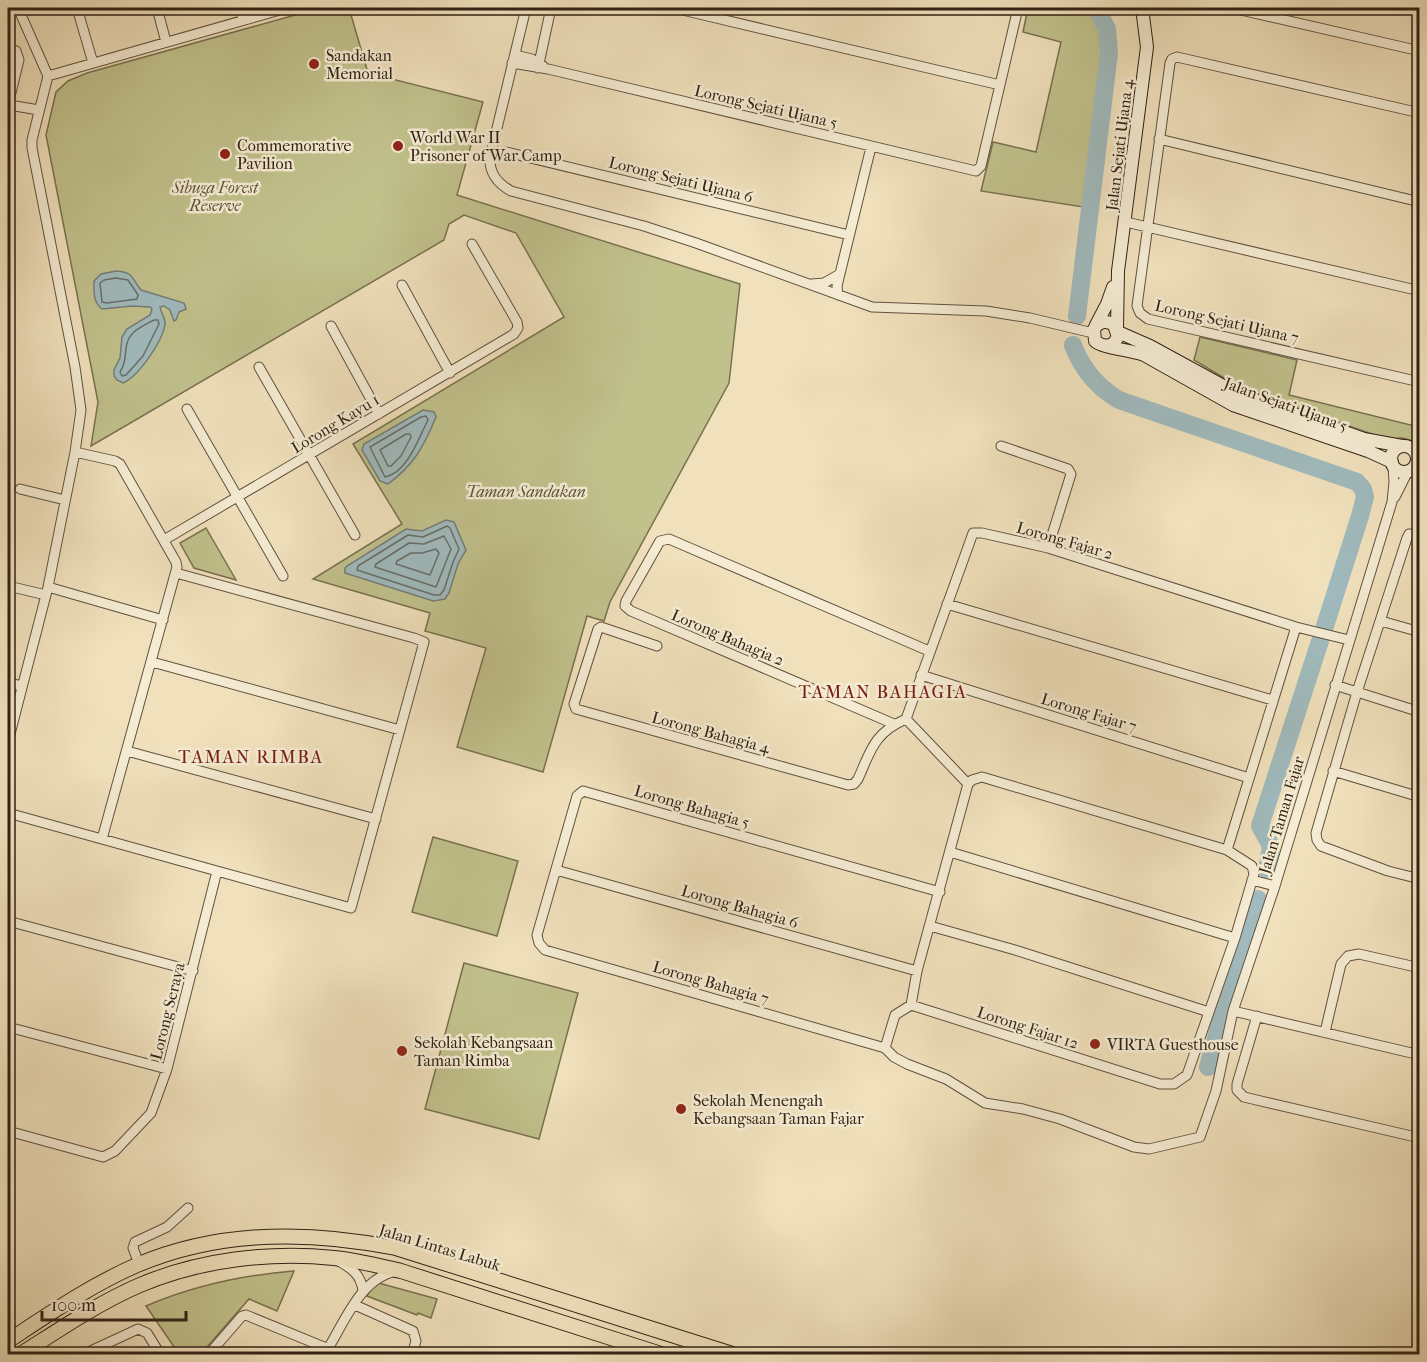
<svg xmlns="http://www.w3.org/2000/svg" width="1427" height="1362" viewBox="0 0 1427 1362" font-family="'IM FELL French Canon',serif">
  <rect width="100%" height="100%" fill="#f0e1bc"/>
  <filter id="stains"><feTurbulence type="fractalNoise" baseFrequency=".00333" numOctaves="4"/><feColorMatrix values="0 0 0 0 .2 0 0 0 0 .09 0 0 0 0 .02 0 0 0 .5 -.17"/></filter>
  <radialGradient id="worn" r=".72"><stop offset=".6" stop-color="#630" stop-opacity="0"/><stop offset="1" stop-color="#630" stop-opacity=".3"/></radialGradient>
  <!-- green -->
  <path fill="#c1c18c" stroke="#797150" stroke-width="1.5" d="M320,8H349L368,73L483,102L457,195L740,284L729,383L610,602L604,621L587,616L543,772L457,747L486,648L425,631L430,613L313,579L402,524L353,444L564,317L516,233L464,215L449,224L444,240L91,446L98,402L46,135L56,92L68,81L87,73Z
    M1028,8H1089C1099,23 1103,38 1105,56L1083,207L981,191L993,142L1036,152L1061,42L1023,32Z
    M1200,337L1297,360L1289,395L1419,427V443L1403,438L1386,439L1266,397L1234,384L1194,360Z
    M206,528L236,580L194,568L180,543Z
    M433,837L518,861L497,936L412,912Z
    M464,963L578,993L539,1139L425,1109Z
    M294,1271L277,1311L249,1299L201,1354H179L146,1306C193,1286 243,1275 294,1271Z
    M375,1282L437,1299L431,1318L418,1313L417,1315L367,1296Z"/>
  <!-- water -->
  <path fill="#a0babd" stroke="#747d7a" stroke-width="1.5" d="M116,271C134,272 131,278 141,290L184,303L186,309L179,312L176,320L174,321L170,310L164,306L160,307C161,313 166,319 165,325C162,342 138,377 123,383L117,380L114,376V370L120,358L122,337L127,329L150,315L152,309L150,307L132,306L102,309C93,302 94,293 94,281L101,274Z
    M423,410L434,412L436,417C424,446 414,465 388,484L380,481L362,450L364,444Z
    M446,520L454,522L466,550L458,564L449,593L445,599L433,601L345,573V568L347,566L406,529L422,531Z"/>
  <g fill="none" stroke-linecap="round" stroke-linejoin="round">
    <!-- shore -->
    <path stroke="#686e69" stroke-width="1.5" d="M116,278L128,280L138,295L137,299L107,303L102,302L100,283L104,280Z
      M154,320H158L159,324L143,356L126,375L122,376L120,372C125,364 125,358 126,349C127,332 141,327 154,320Z
      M426,416L428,420C418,439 408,472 385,477L370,447L421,417Z
      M406,434H410L411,437L401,456L391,466H388L380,450Z
      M447,526L450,528L459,549L453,562L444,590L440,595H434L357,570L358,566L408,535L423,537Z
      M444,536L451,549L436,587L375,567L376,564L409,543L424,544Z
      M436,549L439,553L430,575L396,564L397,561L411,553H422Z"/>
    <!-- river -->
    <path stroke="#a0babd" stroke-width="18" d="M1077,316L1109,53L1107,29L1097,8
      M1073,345C1082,369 1097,387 1119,400L1357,482L1363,489L1365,497L1360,516L1325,626
      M1267,870L1271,846L1260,826L1320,641
      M1208,1067L1224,1009L1258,899"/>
    <defs>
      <path id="street" d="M18,8L48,76
        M77,8L93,63
        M157,8L166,42
        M240,8L243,20
        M526,8L490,157C489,173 497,183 511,191L644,226L696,243L872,307L986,311L1030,318L1093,333
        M674,8L1000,85
        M1232,8L1420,51
        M8,48L16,51L19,60L8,105
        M515,55L532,59L543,66
        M512,63L548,69L976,171L981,166L1018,8
        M538,68L551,8
        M48,76L287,8
        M8,110L9,105L39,110
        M1420,113L1177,57L1172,59L1170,63L1137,306L1140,313L1148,319L1420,382
        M1159,139L1420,202
        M506,152L849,235
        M1126,222L1420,291
        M812,284L824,283L840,274
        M402,285L450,373
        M838,295L837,286L871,147
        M331,326L379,414
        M259,367L355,535
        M187,409L283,576
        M1001,446L1068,469L1071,474L1048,548
        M75,452L115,461L120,464L176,562L177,567L102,839
        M20,489L65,500
        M1395,497L1408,471
        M1420,535L1409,534L1407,538L1357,692L1316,833L1317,840L1321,846L1388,871L1420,879
        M164,540L514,334L518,328L517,322L472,244
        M176,573L414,638L424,642L351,908L217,871
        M8,586L46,595
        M48,587L163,620
        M947,604L1272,700
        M1381,621L1420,632
        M657,646L601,627L598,629L574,704L576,709L848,785L854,784L858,779C871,750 874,733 906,719L973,533H982L1048,548L1296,627L1349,640
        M152,662L400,730
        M921,675L1249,778
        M8,683L22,686
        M1335,685L1420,712
        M906,719L968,784
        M894,724L631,611L625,606L626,601L660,541L669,539L929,651
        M8,742L48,587L75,452L81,410L75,367L32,148V140L48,76
        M127,751L376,819
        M1333,771L1420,797
        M8,813L217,871L167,1069L151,1113L115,1151L103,1157L8,1131
        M1227,850L1296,627
        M950,852L1235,938
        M556,870L917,971
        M1252,880L1275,886
        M940,892L583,791L577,796L537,935L539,943L545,950L885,1048L894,1057L907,1064L946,1079L985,1103L1023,1109L1060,1119L1134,1147L1149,1149L1200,1137L1216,1091L1233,1011L1275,886L1392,502L1394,482L1393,466
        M8,921L193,971
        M930,926L1015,950L1209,1012
        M911,1005L917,971L968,784
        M1233,1011L1420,1055
        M1257,1016L1237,1084V1090L1244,1097L1420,1138
        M8,1027L167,1069
        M1325,1032L1341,964L1348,956L1359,954L1420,968
        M885,1048L895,1015L911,1005L1160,1084H1174L1187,1075L1235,938L1254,874L1252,866L1227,850L982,777L972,780L968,784
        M337,1260C351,1268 361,1274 363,1291
        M139,1264L133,1248L135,1242L167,1227L188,1208
        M355,1305L413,1331L416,1341L412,1354
        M326,1352C344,1324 360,1277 397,1271
        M84,1354L138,1329L147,1333L160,1354
        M209,1354L242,1316L246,1315L341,1354"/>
      <path id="secondary" d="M1096,325L1107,304L1113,287
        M1117,328L1118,271L1147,47L1142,8
        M1118,332L1150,346L1238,394L1364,439L1402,446
        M1106,346L1113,344L1118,337L1114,325C1107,320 1099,321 1094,329L1095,341C1102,348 1131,350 1144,355L1233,405L1368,451L1392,462
        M1391 459a13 13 0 1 1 26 0a13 13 0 1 1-26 0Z"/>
      <path id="primary" d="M8,1341C49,1314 91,1285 137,1265C219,1230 311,1231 396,1248L732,1354
        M21,1354C59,1330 98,1303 140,1285C199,1260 270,1251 334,1258C356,1260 379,1266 401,1271L661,1354"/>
    </defs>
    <!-- street casing -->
    <use href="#street" stroke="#61513f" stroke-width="11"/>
    <!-- secondary casing -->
    <use href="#secondary" stroke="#312115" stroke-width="14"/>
    <!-- primary casing -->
    <use href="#primary" stroke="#312115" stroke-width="16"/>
    <!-- street -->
    <use href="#street" stroke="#f5ecd3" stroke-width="9"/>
    <!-- secondary -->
    <use href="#secondary" stroke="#f5ecd3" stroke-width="12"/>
    <!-- primary -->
    <use href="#primary" stroke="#f0e1bc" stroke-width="14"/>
  </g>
  <!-- markers -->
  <g fill="#8f2418" stroke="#f5ecd3" stroke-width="2">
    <circle cx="314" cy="64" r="6"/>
    <circle cx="398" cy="146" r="6"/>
    <circle cx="225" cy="154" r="6"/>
    <circle cx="1095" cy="1044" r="6"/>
    <circle cx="402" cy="1051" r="6"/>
    <circle cx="681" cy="1109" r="6"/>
  </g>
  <g text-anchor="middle" stroke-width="5" stroke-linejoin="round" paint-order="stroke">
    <!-- poi labels -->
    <g font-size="16" fill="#312115" stroke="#f5ecd3" text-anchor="start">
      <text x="326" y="61">Sandakan<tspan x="326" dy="18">Memorial</tspan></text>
      <text x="410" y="143">World War II<tspan x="410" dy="18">Prisoner of War Camp</tspan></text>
      <text x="237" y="151">Commemorative<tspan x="237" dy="18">Pavilion</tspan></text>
      <text x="414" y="1048">Sekolah Kebangsaan<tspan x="414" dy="18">Taman Rimba</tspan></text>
      <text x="1107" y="1050">VIRTA Guesthouse</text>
      <text x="693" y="1106">Sekolah Menengah<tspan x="693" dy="18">Kebangsaan Taman Fajar</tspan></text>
    </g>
    <!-- street labels -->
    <g font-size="16" fill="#312115" stroke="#f5ecd3">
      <text transform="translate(766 106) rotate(13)" y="6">Lorong Sejati Ujana 5</text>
      <text transform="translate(1119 145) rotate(-83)" y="6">Jalan Sejati Ujana 4</text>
      <text transform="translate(681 179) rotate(14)" y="6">Lorong Sejati Ujana 6</text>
      <text transform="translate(1227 321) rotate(13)" y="6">Lorong Sejati Ujana 7</text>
      <text transform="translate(1286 404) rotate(20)" y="6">Jalan Sejati Ujana 5</text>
      <text transform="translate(335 423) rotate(-31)" y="6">Lorong Kayu 1</text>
      <text transform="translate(1065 540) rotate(16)" y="6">Lorong Fajar 2</text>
      <text transform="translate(728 637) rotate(23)" y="6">Lorong Bahagia 2</text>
      <text transform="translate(1089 712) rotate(17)" y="6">Lorong Fajar 7</text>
      <text transform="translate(711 732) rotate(15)" y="6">Lorong Bahagia 4</text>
      <text transform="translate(692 806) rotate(16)" y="6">Lorong Bahagia 5</text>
      <text transform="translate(1281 815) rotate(-73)" y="6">Jalan Taman Fajar</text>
      <text transform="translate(740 906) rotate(16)" y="6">Lorong Bahagia 6</text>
      <text transform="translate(711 982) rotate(16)" y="6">Lorong Bahagia 7</text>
      <text transform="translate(167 1011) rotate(-76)" y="6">Lorong Seraya</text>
      <text transform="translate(1028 1027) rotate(18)" y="6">Lorong Fajar 12</text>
      <text transform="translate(440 1247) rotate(17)" y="6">Jalan Lintas Labuk</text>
    </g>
    <!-- park labels -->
    <g font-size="16" font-style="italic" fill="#5c5139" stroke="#f5ecd3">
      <text x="215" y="193">Sibuga Forest<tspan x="215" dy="18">Reserve</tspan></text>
      <text x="526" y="497">Taman Sandakan</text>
    </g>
    <!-- neighbourhood labels -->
    <g font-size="18" letter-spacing="1.5" fill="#7a1f14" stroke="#f5ecd3">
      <text x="883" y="698">TAMAN BAHAGIA</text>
      <text x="251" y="763">TAMAN RIMBA</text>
    </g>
  </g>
  <!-- margin -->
  <rect width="1427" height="1362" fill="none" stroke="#f0e1bc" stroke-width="30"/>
  <rect x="9" y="9" width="1409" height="1344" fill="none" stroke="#312115" stroke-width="3"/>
  <rect x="15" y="15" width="1397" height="1332" fill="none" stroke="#312115" stroke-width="1.5"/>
  <!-- scale -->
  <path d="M42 1311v9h144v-9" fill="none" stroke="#312115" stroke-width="3"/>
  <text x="51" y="1311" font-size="18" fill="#312115" stroke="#f5ecd3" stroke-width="4.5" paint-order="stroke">100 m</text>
  <rect width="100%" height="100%" filter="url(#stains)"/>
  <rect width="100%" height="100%" fill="url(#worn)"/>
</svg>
